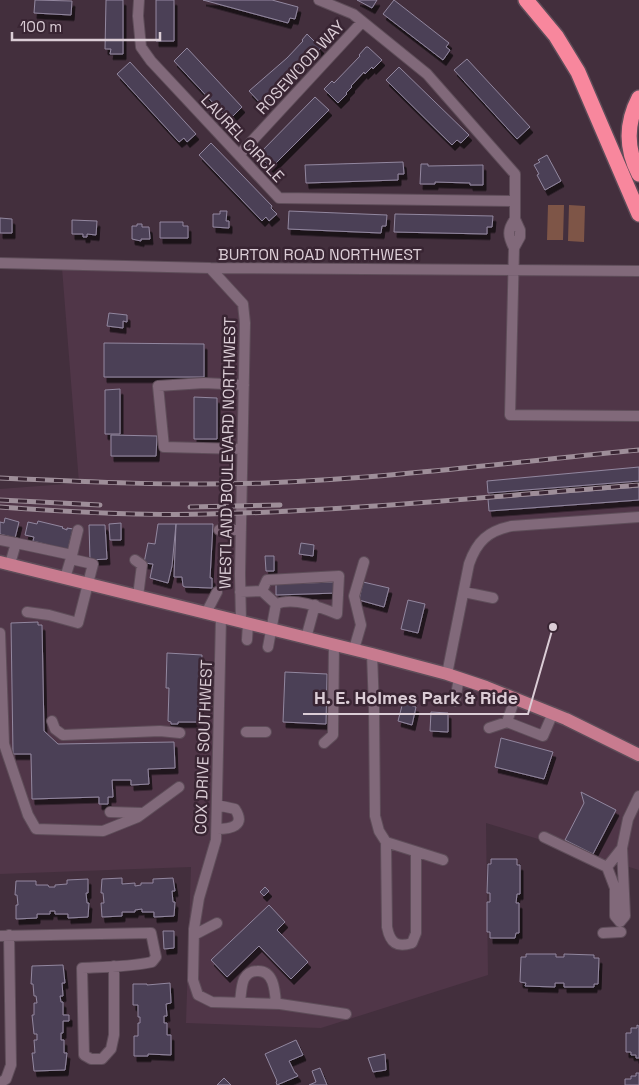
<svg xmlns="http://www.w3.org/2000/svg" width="639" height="1085" viewBox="0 0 639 1085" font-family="'Space Grotesk',sans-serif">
  <defs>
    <filter id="shadow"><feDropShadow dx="3" dy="5.5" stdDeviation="0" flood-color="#0009"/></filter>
  </defs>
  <rect width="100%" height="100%" fill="#432f3d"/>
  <!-- built -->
  <path fill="#503648" d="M62,268H639V870L486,823L488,975L321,1028L186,1023L191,867L0,874V489L79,483Z"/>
  <!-- garden -->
  <path fill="#7e5547" d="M548,205H564L563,240H547Z
    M569,205L585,206L584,242L568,241Z"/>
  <!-- building -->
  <path fill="#4c4157" stroke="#92879f" filter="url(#shadow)" d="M35,0L72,1L71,15L34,13Z
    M106,0H123V54H110L111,49H105Z
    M156,0H174V41H156Z
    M203,0H272L298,7L295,19L290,18L288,23Z
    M357,0H377L372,8Z
    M394,0L449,43L446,47L450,50L443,60L383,14Z
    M307,34L321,48L295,71L297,72L287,82L285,80L272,93L274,95L263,106L249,91L287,58L303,41L302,40Z
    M366,47H368L382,60L373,69L372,67L365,74L364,72L351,86L352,87L346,93L347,94L338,103L324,89L332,81L334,83L360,56L359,55Z
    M187,48L242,107L229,120L174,61Z
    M467,59L530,127L517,139L454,70Z
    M130,62L196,134L187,142L184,138L179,142L117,74Z
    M399,67L469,135L461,143L457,140L452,145L386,80Z
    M315,97L329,110L271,168L258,155Z
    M211,143L272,206L271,208L277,214L269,221L266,217L262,221L199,155Z
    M547,155L561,181L545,190L537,175L539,174L534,165L540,162L538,160Z
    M403,162L404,174H398V180L306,183L305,165Z
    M421,164H428V166L483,165V185H470V183L435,182V184H420Z
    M220,211H227L226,221H229V228L213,227V214H220Z
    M289,211L387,215L386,226H382L381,233L288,229Z
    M395,214L493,216L492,227H487V234L394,232Z
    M0,218L12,219V233H0Z
    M72,220L97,221L96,235L87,234V237H83V234H72Z
    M160,222H183V226H188V238H160Z
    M137,224H142V227H149L150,239H141V241L132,239V226H137Z
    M109,313L127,315V322L123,321V328L107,326Z
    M104,343L204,344V377H104Z
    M120,389V434H105V390Z
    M194,397L217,398V439H194Z
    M111,435L157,436L156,456H111Z
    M639,467V481L488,493L487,481Z
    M639,487V500L489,511L488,499Z
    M5,518L19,522L15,538L0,534V522L4,523Z
    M38,521L63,527L62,528L67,530V528L73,529L68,550L33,541L34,537L25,535L28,522L37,524Z
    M121,523V540H110L109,524Z
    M158,524H176L172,566L168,583L150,578L153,564L144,563L148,543L155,544Z
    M176,524H213L210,578H212V588L185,587L183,586L182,577H174Z
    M89,525H105L107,559L90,560Z
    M301,543L314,545L313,556L299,554Z
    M265,556H274V571H266Z
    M336,582L337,593L276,595V584Z
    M363,582L389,588L384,607L359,600Z
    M408,600L425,604L418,633L401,629Z
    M38,622V625H42L44,731L58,744L174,742L175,768L148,769L149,784L131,785V780H112L113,797H108V804H99V797L32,799L31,754H13L11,623Z
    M167,653L202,655L200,722H178V724H171V722L168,721L169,688H166Z
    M285,672L327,674L326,724L283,722Z
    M404,698L413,700L412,706L416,707L412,725L398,721Z
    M431,712L448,713V732L430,731Z
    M501,738L553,752L544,779L495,767Z
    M581,792L616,810L593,854L565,840L584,803Z
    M491,859H517V865H520V894H517L516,903H519V933H516L515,938H490V932H487V902H490V893H487L488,864H491Z
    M122,878V884L135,883V886L141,885V883H153V879L173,878L175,891H172L173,902H175L174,916L154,917V912H142V909L135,910V912H122V916L102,917L101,903H104L103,893H101L102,879Z
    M88,879V893H86L87,903H89L88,917L68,918V914H55V911H50V914H37V918L16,919V905H18L17,895H15L16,881H36V885H48L49,887H55V885L67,884V880Z
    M265,887L269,891L264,896L260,892Z
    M269,905L285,922L277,930L308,962L291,979L259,946L227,977L211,960Z
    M163,931H174V948L164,949Z
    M526,954H556V957H564V954L594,955V958H599L598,984H594V987H564V983H555V987L525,986L526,983L520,982L521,957H526Z
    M63,965L65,983H62L63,996H60L61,1002H63V1015H69V1021H63V1033H61V1040H64V1053H67L65,1070L34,1071L32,1053H35L34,1040H37V1034H34L32,1015H34V1003H37L36,996H34L33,984H31L32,966Z
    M170,983L171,1003L166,1004L167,1016H164V1023H167V1035H171V1055L148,1054V1056H134V1036H138V1023H140V1017H138V1005H133V984H147V985Z
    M637,1025L639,1026V1058H636V1055H631V1052H626V1033H631V1028H637Z
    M296,1040L303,1055L289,1061L295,1073H296L298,1076L277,1085L276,1082L277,1081L265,1054Z
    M385,1054L386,1070L373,1072L368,1058Z
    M320,1068L327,1085H309L316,1082L312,1071Z
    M636,1073H639V1085H625V1079H631V1076H636Z
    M224,1078L231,1085H217Z"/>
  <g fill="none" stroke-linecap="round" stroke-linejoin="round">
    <defs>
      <path id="minor" d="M139,0L138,16L141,47L151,61L279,198L515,201
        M319,0L353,14L427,74L515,174V219L520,230V237L514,248L510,415L639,416
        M239,155L362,22
        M514,248C508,236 507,230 515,219
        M0,263L210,268L639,271
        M210,268L243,304L245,323L240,574L241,622
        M242,449L164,447L158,386L204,383L244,385
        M219,530H241
        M0,540L16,543L10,564
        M16,543L72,555L65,578
        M72,555L78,530
        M135,560L142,565L138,596
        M262,591L267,580L339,576L337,614C320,607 294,597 276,604
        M240,592L262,591L276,604
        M464,592L493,598
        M27,612L49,615L78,623L93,564L71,559
        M206,613L217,592
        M221,617L216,840L199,898L194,929L193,980L198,995L212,1002L280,1004L346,1014
        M0,633L4,744L28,815L36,829L103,831L138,817L179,787
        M306,638L315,605
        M247,640L248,623
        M268,647L276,604
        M354,649L361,625L354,596L364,562
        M372,654L374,708L375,816L379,831L386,842L443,860
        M447,674L469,564C477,541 488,531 512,526L639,517
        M455,701L459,678
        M52,721L55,729L63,735L160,731L180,733
        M507,722L515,698
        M489,728L507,722L543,736L553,713
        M246,732H266
        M324,743L333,735L334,644
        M110,812L143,813
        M217,829C231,829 246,826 235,809L217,805
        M544,837L607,867
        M386,842L387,927C390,943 397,948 412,943L416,933V852
        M622,848L607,867L615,888V916L620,922L625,916L622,848L628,819L639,796
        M603,933L621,932
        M194,935L217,923
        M0,936L151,933L156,957L152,962C129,967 106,967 82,968L84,1055L91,1059H102L111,1049L114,1035V966
        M240,1002C241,995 241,986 244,979C247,974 251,971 257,971C274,970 275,991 276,1004
        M0,1083L6,1079L11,1065L9,935"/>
      <path id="major" d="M0,562L372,654L447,674L486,687L566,719L639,755"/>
      <path id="highway" d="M526,0L556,36L578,72L639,214
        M639,98C626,123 626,149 639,174"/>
    </defs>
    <!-- minor casing -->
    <use href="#minor" stroke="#5e4d59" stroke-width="12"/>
    <!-- major casing -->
    <use href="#major" stroke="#5e4d59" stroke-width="15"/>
    <!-- highway casing -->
    <use href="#highway" stroke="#5e4d59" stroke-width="18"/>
    <!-- minor -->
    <use href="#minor" stroke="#81697a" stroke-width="10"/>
    <!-- major -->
    <use href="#major" stroke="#c87b8f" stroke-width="12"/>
    <!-- highway -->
    <use href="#highway" stroke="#f8879d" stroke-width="15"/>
    <defs>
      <path id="rail" d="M0,478C88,482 177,486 265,483C390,478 515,462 639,450
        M0,500L100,505
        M0,507C69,512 139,516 208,514C352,511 496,496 639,485
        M190,507L280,505"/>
    </defs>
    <!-- rail casing -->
    <use href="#rail" stroke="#9e8e99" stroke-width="5"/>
    <!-- rail -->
    <use href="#rail" stroke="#392533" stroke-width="3" stroke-dasharray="9" stroke-linecap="butt"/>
  </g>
  <g text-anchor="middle" stroke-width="5" stroke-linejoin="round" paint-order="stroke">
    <!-- street labels -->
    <g font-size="16" fill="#dbcdd6" stroke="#392533">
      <text transform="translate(300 67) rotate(-47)" y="6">ROSEWOOD WAY</text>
      <text transform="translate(243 138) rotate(47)" y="6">LAUREL CIRCLE</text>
      <text x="320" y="260">BURTON ROAD NORTHWEST</text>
      <text transform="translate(227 453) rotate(-89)" y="6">WESTLAND BOULEVARD NORTHWEST</text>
      <text transform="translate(203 747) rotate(-88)" y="6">COX DRIVE SOUTHWEST</text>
    </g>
  </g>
  <!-- callouts -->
  <path fill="none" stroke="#dbcdd6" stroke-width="2" d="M553 627L528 714H303"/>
  <circle fill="#dbcdd6" stroke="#392533" stroke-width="2" cx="553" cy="627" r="5"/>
  <g font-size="18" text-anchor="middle" font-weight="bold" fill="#dbcdd6" stroke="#392533" stroke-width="5" stroke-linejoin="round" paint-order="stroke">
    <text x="416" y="704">H. E. Holmes Park &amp; Ride</text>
  </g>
  <!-- scale -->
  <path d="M12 32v8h148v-8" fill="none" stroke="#dbcdd6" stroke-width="2.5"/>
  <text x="20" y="32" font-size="15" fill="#dbcdd6" stroke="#392533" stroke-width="4" paint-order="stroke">100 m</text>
</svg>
